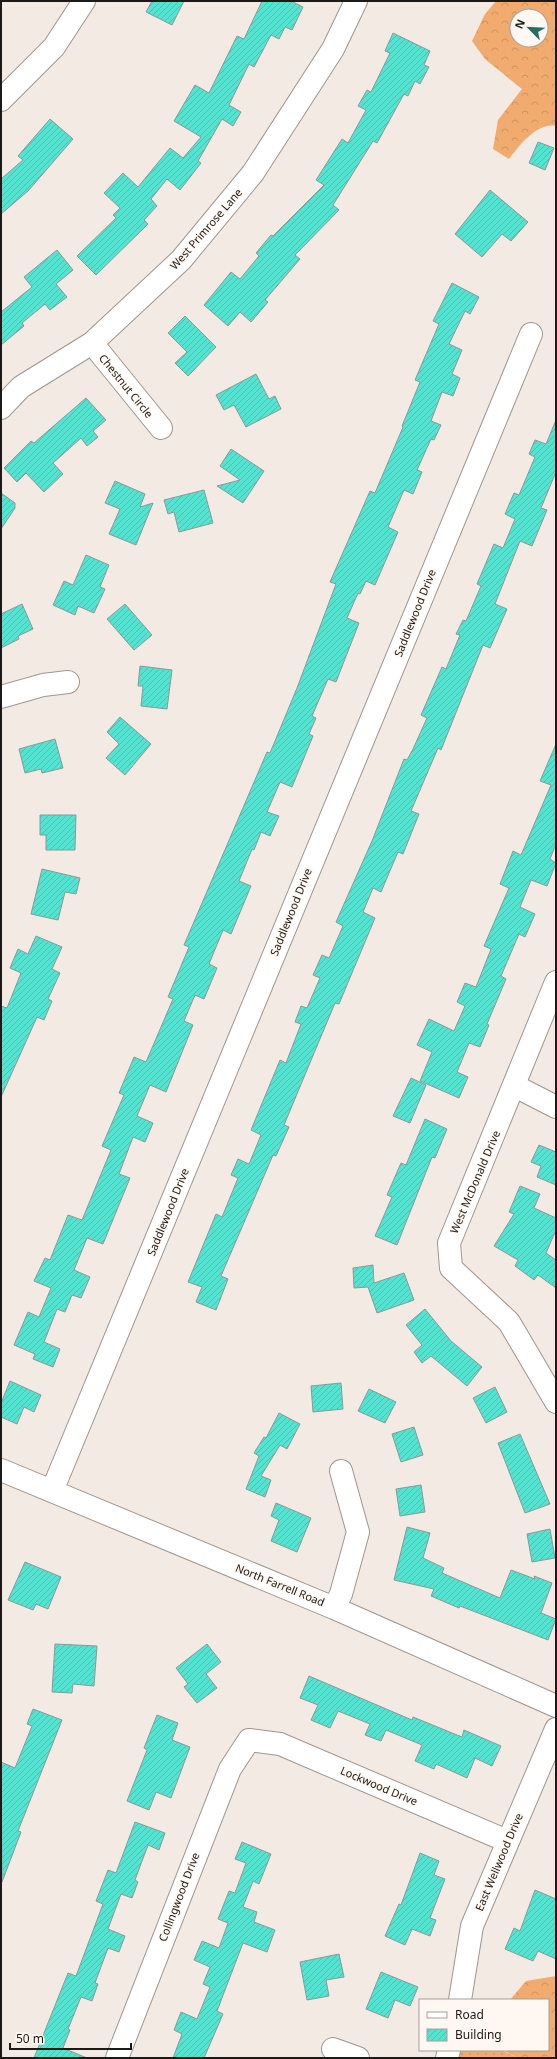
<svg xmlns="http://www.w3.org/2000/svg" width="557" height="2059" viewBox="0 0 557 2059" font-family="'Noto Sans',sans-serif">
  <defs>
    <pattern id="grass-dots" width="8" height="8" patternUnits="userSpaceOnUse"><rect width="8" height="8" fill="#f1ab6e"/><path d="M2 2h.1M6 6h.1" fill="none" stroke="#ce935f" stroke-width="1.8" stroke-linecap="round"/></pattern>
    <pattern id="forest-crowns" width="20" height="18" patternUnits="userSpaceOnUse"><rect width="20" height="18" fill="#f1ab6e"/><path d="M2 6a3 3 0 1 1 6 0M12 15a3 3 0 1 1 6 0" fill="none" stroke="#ce935f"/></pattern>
    <pattern id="building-hatch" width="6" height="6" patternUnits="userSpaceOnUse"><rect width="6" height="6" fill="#52e4d1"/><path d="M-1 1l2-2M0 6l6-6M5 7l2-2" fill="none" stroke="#47c3b3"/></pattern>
  </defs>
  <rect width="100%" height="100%" fill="#f3eae3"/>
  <!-- grass -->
  <path fill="url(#grass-dots)" d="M461,2050H501L518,2058H458Z"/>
  <!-- forest -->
  <path fill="url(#forest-crowns)" fill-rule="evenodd" d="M496,1H556V126C537,122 519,146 509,159L493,149L498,120L522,89L485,59L472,41L485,14ZM517,16H541V40H517Z
    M556,1976V2058H518L506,2052V2050H548V2000H510L526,1981Z"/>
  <!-- building -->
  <path fill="url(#building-hatch)" stroke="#8d9896" d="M152,1H184L172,25L146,12Z
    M262,1H291L303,7L292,30L285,27L279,39L271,35L254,67L249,64L229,105L241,112L233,126L222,119L198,161L201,163L180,190L167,179L151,199L157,206L144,220L148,224L96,275L77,256L116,218L113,215L120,208L104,193L123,173L138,187L170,148L183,158L201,137L174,121L195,85L209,93L237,36L244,39Z
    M393,33L430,51L424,65L429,67L420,84L415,81L408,96L404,94L377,143L373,141L333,205L339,210L295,255L300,259L265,300L268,302L251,322L240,312L228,326L204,305L231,272L240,279L259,256L256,253L271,235L273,236L324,185L316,180L342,139L348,143L366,110L358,106L367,90L371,92L390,53L385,51Z
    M50,119L73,139L28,191L1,214V179L23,160L18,156Z
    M538,142L554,148L545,170L529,163Z
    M490,190L528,222L511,241L502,234L482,257L455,234Z
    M57,250L73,270L56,284L67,297L50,310L45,304L22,323L24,326L1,345V312L32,287L24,277Z
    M452,283L479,297L470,314L465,311L449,344L462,350L452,374L460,378L453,396L442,392L431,421L441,425L434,440L431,439L417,470L422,472L413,494L404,490L388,527L398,532L375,585L366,581L360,594L358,593L347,618L359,623L336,682L328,679L312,716L316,718L309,734L313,736L292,787L280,782L267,812L279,816L270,836L261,832L254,850L252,849L239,881L251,886L231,934L223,930L209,964L217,968L204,999L195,995L184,1021L193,1025L166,1092L150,1085L137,1116L153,1123L145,1142L133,1137L119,1174L130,1178L103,1244L87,1238L74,1270L90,1277L81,1298L72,1295L65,1312L57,1309L44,1342L60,1349L53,1367L33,1359L35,1354L14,1345L28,1312L39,1317L51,1288L34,1281L45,1258L50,1260L68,1215L82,1220L111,1150L102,1146L124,1095L119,1093L134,1057L146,1062L173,999L168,997L189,947L184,945L267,752L270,753L297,688L336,584L330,582L370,491L375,493L403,427L402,426L420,382L415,380L439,324L433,321Z
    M185,316L216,347L188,376L175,363L187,352L168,333Z
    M256,374L269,399L275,396L281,409L246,427L234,405L224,410L216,395Z
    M86,398L106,420L93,431L98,437L87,446L81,438L53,463L63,474L44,492L26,473L17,482L4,468L31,441L34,443Z
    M556,420V472L541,508L547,510L532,546L520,541L495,604L507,609L490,648L483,645L441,750L438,748L411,811L419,814L403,854L398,852L381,892L373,888L363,912L375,918L339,1004L335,1003L284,1125L289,1127L276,1156L273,1155L221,1276L228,1279L216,1310L196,1302L202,1287L188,1282L216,1214L222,1217L238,1178L231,1175L238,1159L249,1164L261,1135L251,1130L280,1060L286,1063L301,1024L295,1022L301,1006L307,1008L320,978L313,975L322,955L329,958L343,926L336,922L372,841L404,759L407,760L413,749L427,718L421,715L442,667L446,669L460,635L456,634L463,620L466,621L481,586L477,584L494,544L503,548L515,519L505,514L514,493L519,495L535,457L529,454L535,440L546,444Z
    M231,449L264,471L243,503L217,486L240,480L220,466Z
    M115,481L145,494L140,507L153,503L136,545L109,534L120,509L105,503Z
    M204,490L213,523L179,532L174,512L168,514L164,500Z
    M1,493L15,503V508L1,529Z
    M86,555L109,565L100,587L105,589L94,613L78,606L75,615L53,605L64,581L73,585Z
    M22,604L33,629L18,636L19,639L1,648V614Z
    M125,604L152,635L134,650L107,619Z
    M140,666L172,670L167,709L141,706L143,686H138Z
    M120,717L151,744L125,775L106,758L119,744L107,732Z
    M55,739L63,768L42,773L41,769L25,773L19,749Z
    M556,744V844L550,859L556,863L547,886L531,880L520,907L535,914L525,937L519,934L501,976L506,979L487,1024L489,1025L480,1047L469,1043L457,1072L468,1077L459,1098L420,1081L432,1052L417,1045L429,1019L454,1031L465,1006L457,1002L465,983L476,987L491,949L484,946L509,888L500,884L513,851L521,855L551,785L540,781Z
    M40,815H76L75,850H46V835H40Z
    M42,869L80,878L76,894L65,892L58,920L31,914Z
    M36,936L62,947L52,969L60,973L48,999L52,1001L44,1020L37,1017L1,1097V1006L7,1008L21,973L10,968L18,949L28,954Z
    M411,1078L426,1085L410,1123L393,1116Z
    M425,1119L447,1129L435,1158L432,1157L397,1245L375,1236L392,1197L387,1195L401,1163L406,1165Z
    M539,1145L556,1152V1185L537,1177L541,1166L531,1162Z
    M520,1186L540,1194L534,1208L556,1218V1230L546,1253L556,1260V1288L538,1275L534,1280L515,1266L518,1260L494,1246L514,1214L509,1212Z
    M373,1265L374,1283L404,1273L414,1300L377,1313L368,1287L354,1288L353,1268Z
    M425,1309L451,1341L482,1367L467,1386L431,1356L422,1363L414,1352L422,1345L406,1325Z
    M10,1381L41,1395L34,1412L24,1407L17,1424L1,1417V1403Z
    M341,1383L343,1409L313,1412L311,1386Z
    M495,1387L507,1412L486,1423L473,1398Z
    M369,1389L396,1402L385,1423L358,1411Z
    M279,1413L300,1424L287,1449L280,1445L261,1476L271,1480L265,1497L246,1489L259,1456L254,1453L264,1437L266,1438Z
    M414,1427L423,1455L401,1462L392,1434Z
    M520,1434L550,1504L525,1513L498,1443Z
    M421,1485L425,1512L400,1516L396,1489Z
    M276,1503L311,1518L297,1552L271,1541L279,1520L271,1516Z
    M407,1527L430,1533L423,1558L444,1568L442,1573L500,1598L511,1570L535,1579L534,1576L552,1583L541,1613L556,1619L548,1640L460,1606L459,1608L431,1596L434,1589L394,1580Z
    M550,1529L555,1558L532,1562L527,1534Z
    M25,1562L61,1577L48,1609L36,1604L33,1610L8,1600Z
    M55,1644L97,1646L94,1686L73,1684L72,1693L52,1692Z
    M207,1644L221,1662L206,1674L217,1688L197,1703L184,1687L188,1684L176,1668Z
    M309,1676L412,1720L413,1717L462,1737L464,1730L501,1746L492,1766L475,1758L467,1778L436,1764L434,1769L415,1761L422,1745L386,1730L381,1741L365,1735L370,1724L338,1711L330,1728L311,1720L318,1705L300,1698Z
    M33,1709L62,1720L18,1831L21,1832L2,1882L1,1762L15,1768L32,1726L27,1724Z
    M157,1715L178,1723L172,1740L190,1747L171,1798L156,1792L149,1810L127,1801L147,1750L144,1748Z
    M135,1822L165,1833L159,1850L148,1845L135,1880L138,1882L132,1898L121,1894L108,1929L125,1936L119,1952L108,1948L95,1983L98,1984L92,2001L81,1997L68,2029L70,2030L63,2048L87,2058H34L68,1973L76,1976L103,1904L96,1901L108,1870L116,1873Z
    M242,1842L271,1854L259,1884L253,1881L243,1907L257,1912L254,1922L275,1930L267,1952L243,1943L217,2011L223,2014L204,2058H173L182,2034L174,2030L181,2012L197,2019L210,1987L203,1984L210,1967L194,1960L202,1941L219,1948L228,1923L218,1919L229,1891L235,1893L246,1863L235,1859Z
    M420,1853L439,1861L434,1875L445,1879L430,1918L436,1920L430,1936L412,1929L405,1945L385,1936L399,1904L401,1905Z
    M535,1890L556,1899V1959L538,1951L533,1961L505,1949L514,1928L520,1931Z
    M339,1954L344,1977L326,1980L329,1996L307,2000L300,1962Z
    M381,1972L418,1987L410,2006L395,2000L388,2018L366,2009Z"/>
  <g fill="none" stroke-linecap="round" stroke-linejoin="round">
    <defs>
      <path id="minor" d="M1,100L54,47L84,1
        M92,343L161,428
        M1,408L21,387L92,343L181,260L253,173L333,49L356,1
        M1,697L43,685L68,682
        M556,982L449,1243L451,1268L509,1322L556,1402
        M515,1086L556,1107
        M1,1470L334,1608L556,1706
        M52,1491L531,334
        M334,1608L341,1594L358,1532L341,1471
        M460,2000L472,1926L556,1729
        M333,2049L358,2058
        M117,2058L230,1769L249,1740L280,1744L507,1841
        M447,2058L449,2050"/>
    </defs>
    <!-- minor casing -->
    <use href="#minor" stroke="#9e9690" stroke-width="24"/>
    <!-- minor -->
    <use href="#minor" stroke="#fff" stroke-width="22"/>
  </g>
  <g text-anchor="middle" stroke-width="3" stroke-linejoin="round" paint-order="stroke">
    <!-- street labels -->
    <g font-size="11" fill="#1c1916" stroke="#fff8f2">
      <text transform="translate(206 229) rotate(-49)" y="4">West Primrose Lane</text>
      <text transform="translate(126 386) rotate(51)" y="4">Chestnut Circle</text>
      <text transform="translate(415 613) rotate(-68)" y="4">Saddlewood Drive</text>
      <text transform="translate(291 912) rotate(-68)" y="4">Saddlewood Drive</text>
      <text transform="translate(475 1182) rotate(-67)" y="4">West McDonald Drive</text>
      <text transform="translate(168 1212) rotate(-68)" y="4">Saddlewood Drive</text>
      <text transform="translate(280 1585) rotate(22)" y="4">North Farrell Road</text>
      <text transform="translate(379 1786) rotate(23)" y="4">Lockwood Drive</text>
      <text transform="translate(499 1862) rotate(-67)" y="4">East Wellwood Drive</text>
      <text transform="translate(179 1897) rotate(-69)" y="4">Collingwood Drive</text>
    </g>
  </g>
  <!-- border -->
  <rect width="557" height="2059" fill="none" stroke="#1c1916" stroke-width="4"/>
  <!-- legend -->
  <rect x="419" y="1999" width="130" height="52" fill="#fff8f2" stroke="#a49f9a"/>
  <rect x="427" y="2012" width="20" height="6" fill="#ffffff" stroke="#a49f9a"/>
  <text x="455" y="2019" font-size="12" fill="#1c1916">Road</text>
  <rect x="427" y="2029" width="20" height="12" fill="url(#building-hatch)" stroke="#a49f9a"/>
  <text x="455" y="2039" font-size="12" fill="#1c1916">Building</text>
  <!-- north arrow -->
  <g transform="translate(529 28) rotate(294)"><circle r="19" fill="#fff8f2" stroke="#a49f9a"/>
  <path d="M0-3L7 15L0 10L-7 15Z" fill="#266e64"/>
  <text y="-6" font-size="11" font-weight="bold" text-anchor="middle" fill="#1c1916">N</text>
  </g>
  <!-- scale -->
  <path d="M10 2043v6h121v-6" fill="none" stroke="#1c1916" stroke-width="2"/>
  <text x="16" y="2043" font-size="12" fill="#1c1916" stroke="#fff8f2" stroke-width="3" paint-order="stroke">50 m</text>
</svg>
